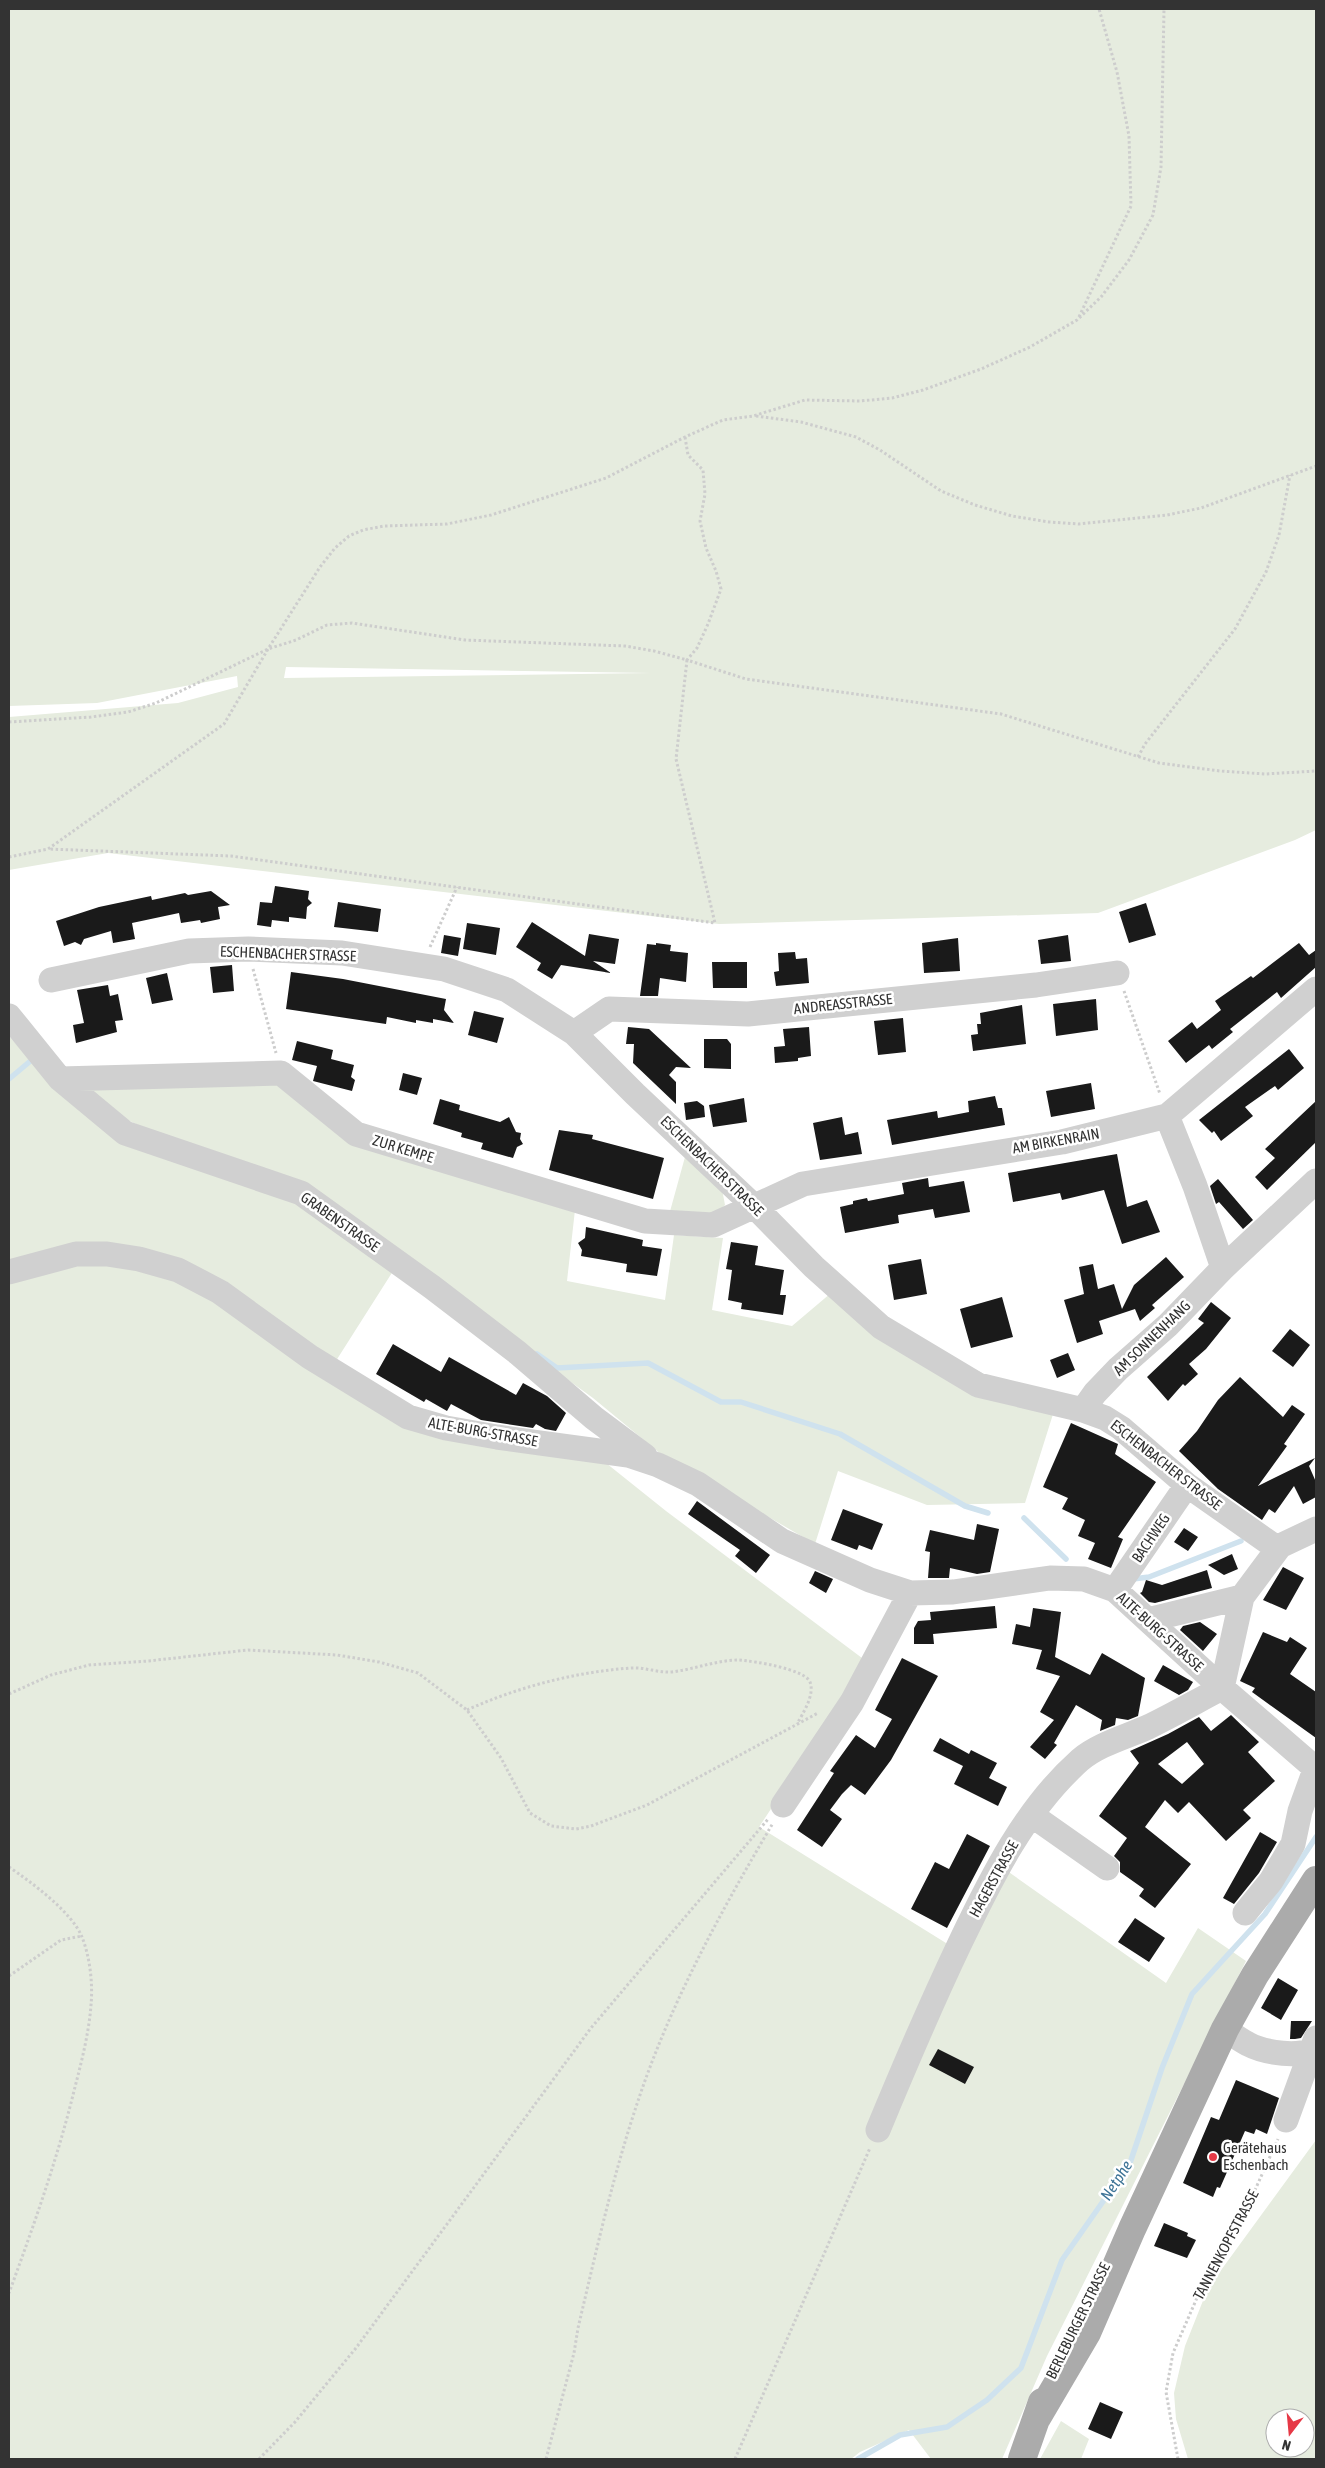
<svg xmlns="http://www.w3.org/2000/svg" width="1325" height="2468" viewBox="0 0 1325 2468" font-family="'Asap Condensed',sans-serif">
  <rect width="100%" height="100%" fill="#fff"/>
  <!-- green -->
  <path fill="#e6ecdf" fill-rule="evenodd" d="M9,9H1316V830L1295,840L1098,913L719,924L108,853L9,870V717L178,703L238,687L237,676L97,703L9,706ZM286,667L651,673H652L284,678Z
    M9,1036L51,1084L306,1204L395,1268L327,1375L402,1425L606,1463L666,1511L862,1658L836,1711L759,1827L954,1948L1003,1868L1166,1983L1198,1928L1246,1961L1047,2356L1002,2459H931L909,2430L860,2452L851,2459H9Z
    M278,1078L353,1143L575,1210L567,1281L665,1300L674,1235L723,1238L712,1310L792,1326L831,1293L1054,1411L1025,1503L927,1505L838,1471L815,1544L662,1455L593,1398L305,1190L126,1128L72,1083Z
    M685,1157L722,1189L725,1205L711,1220L669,1215Z
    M1316,2140V2459H1188L1176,2419L1174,2393L1185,2346L1208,2288ZM1275,2418H1305V2448H1275Z
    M1061,2421L1089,2439L1081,2459H1040Z"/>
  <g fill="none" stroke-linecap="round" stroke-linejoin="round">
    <!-- stream -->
    <path stroke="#cfe2ee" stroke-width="5.5" d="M9,1079L34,1058
      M537,1354L557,1368L648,1363L721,1402H741L840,1434L965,1506L988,1513
      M1024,1518L1066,1559
      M1133,1579L1149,1577L1241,1541
      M858,2459L900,2435L947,2427L987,2400L1021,2368L1062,2260L1130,2163L1162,2068L1192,1994L1265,1914L1316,1837"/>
  </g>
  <!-- building -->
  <path fill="#1a1a1a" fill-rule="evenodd" d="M275,886L309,891L308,899L312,903L307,907L306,919L289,917V922L272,920L271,927L257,925L260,902L272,903Z
    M211,891L230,905L218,907L220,919L201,923L200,920L181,923L179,913L132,923L135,939L113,943L111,931L84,939L81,945L75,942L64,946L56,921L99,907L151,896L152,900L185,893L188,895Z
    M338,902L381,909L378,932L334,927Z
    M1146,903L1156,935L1129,943L1119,912Z
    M532,922L585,956L589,934L619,939L615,964L593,961L611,973L561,965L552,979L537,970L541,963L516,947Z
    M467,923L500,928L496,955L463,949Z
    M444,935L461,938L458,956L441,953Z
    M1068,935L1071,961L1041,964L1038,940Z
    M958,938L960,971L924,973L922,943Z
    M656,943L671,945L670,951L688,953L686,982L660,978L658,996H640L647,944L656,945Z
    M1299,943L1309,955L1316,950V967L1281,998L1277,992L1230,1029L1233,1032L1212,1049L1209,1045L1186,1063L1168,1041L1192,1022L1197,1029L1221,1010L1215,1001L1251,976L1253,978Z
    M795,952L796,959L807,958L809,983L776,986L774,972L779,971L778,953Z
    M712,962H747V988H713Z
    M232,965L234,991L213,993L210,967Z
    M291,972L343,979L446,999L444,1010L454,1023L433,1019V1023L416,1020V1023L387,1017L386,1024L286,1009Z
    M167,973L173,1000L152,1004L146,978Z
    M108,985L110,996L118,994L123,1020L115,1021L117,1032L76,1043L73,1025L84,1023L77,990Z
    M1096,999L1098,1030L1056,1036L1053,1004Z
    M1022,1005L1026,1044L973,1051L971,1035L978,1034L977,1024H981L980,1013Z
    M474,1011L504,1018L497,1043L468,1035Z
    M903,1018L906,1052L878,1055L874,1021Z
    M628,1027L649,1029L691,1068L676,1067L669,1075L676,1082V1104L633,1063L634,1044H626Z
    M809,1027L811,1056L798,1058V1061L775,1063L774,1047L785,1046L783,1029Z
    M704,1039H727L731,1044V1069L704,1068Z
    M297,1041L333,1050L331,1059L354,1065L351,1077L355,1080L352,1091L313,1081L317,1066L292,1060Z
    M1289,1049L1304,1068L1278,1090L1275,1086L1245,1107L1253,1116L1221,1141L1214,1131L1212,1133L1199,1120Z
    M403,1073L422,1078L417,1095L399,1090Z
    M1091,1083L1095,1109L1051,1117L1046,1091Z
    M995,1096L998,1108H1002L1005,1125L892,1145L887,1120L937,1111L938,1118L969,1112L968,1101Z
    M744,1098L747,1122L713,1127L709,1105Z
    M440,1099L460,1105L459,1110L500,1122L509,1117L516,1132L521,1133L520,1139L523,1144L517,1147L513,1158L481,1149L483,1143L461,1137L462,1133L433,1124Z
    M697,1101L704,1106L705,1117L686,1120L684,1103Z
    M1316,1101V1142L1267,1190L1255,1177L1275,1158L1265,1149Z
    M842,1117L845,1135L858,1132L862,1154L820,1160L813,1123Z
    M559,1130L593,1135L592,1139L664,1158L653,1199L549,1170Z
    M1117,1154L1127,1207L1147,1200L1160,1232L1122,1244L1104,1190L1062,1200L1060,1193L1013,1202L1008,1173Z
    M928,1178L929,1187L964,1181L970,1212L935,1218L933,1209L898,1215L899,1223L845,1233L840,1207L853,1204V1201L867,1198L868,1201L904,1194L902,1183Z
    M1218,1179L1253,1220L1243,1229L1219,1202L1216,1204L1210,1186Z
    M586,1227L643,1240L642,1246L662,1249L657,1276L626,1272L627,1264L581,1256L582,1250L578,1243L585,1238Z
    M731,1242L758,1246L755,1265L784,1270L780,1295H786L783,1315L741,1309L742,1303L728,1300L732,1270L726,1269Z
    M1166,1257L1184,1277L1152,1305L1155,1308L1140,1321L1135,1309L1099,1321L1103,1334L1077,1343L1064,1300L1084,1294L1079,1267L1093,1264L1098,1289L1114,1284L1122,1309L1134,1285Z
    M921,1259L927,1294L894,1300L888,1265Z
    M1002,1297L1013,1337L971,1348L960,1309Z
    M1211,1302L1231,1318L1206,1349L1189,1364L1198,1374L1185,1386L1183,1384L1168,1401L1147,1377L1204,1323L1198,1319Z
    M1290,1329L1310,1345L1293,1367L1272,1351Z
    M393,1344L441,1372L449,1357L516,1395L523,1383L547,1396L566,1413L556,1431L545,1429L536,1424L533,1428L481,1420L451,1404L447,1411L426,1399L424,1402L376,1374Z
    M1068,1353L1075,1370L1057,1378L1050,1360Z
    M1240,1377L1283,1417L1292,1405L1305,1414L1284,1444L1287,1446L1258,1486L1315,1458L1309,1466L1316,1482V1497L1303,1504L1294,1486L1275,1513L1269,1509L1262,1520L1218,1489L1179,1451L1197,1431L1218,1400Z
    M1071,1423L1118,1444L1115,1454L1156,1482L1118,1537L1123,1539L1111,1568L1088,1559L1095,1543L1078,1536L1085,1520L1062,1509L1068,1498L1043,1487Z
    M697,1501L770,1555L756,1573L735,1556L740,1550L688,1514Z
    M843,1509L883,1524L872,1550L859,1545L857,1550L831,1540Z
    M977,1524L999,1529L990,1572L977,1574L950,1568L949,1578H928L930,1552L925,1551L930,1530L974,1540Z
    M1184,1528L1198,1537L1188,1551L1174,1542Z
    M1232,1554L1238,1569L1224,1575L1208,1565Z
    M1283,1567L1304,1578L1286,1610L1263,1600Z
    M1207,1570L1212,1588L1155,1603L1149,1602L1140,1593L1142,1592L1146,1580L1162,1585Z
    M815,1571L833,1579L826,1593L809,1583Z
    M995,1606L997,1628L933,1634L934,1644H914V1628L918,1621L931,1620L930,1612Z
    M1033,1608L1061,1612L1055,1657L1090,1675L1102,1653L1145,1678L1138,1716L1128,1720L1116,1718L1115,1725L1100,1731L1102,1720L1076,1705L1054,1743L1057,1745L1045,1759L1030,1747L1054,1720L1040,1712L1060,1676L1036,1669L1042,1650L1012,1644L1016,1624L1030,1627Z
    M1200,1622L1217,1634L1203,1651L1180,1630L1183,1626Z
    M1263,1632L1287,1642L1290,1637L1307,1648L1290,1674L1316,1692V1738L1252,1692L1255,1688L1240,1681Z
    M902,1658L938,1676L891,1760L865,1795L851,1785L842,1794L830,1810L842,1819L822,1847L797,1830L834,1773L830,1771L856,1735L875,1748L892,1719L875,1710Z
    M1163,1665L1193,1682L1188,1690L1179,1695L1154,1681Z
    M1231,1715L1259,1742L1248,1752L1275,1781L1243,1810L1251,1818L1226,1841L1189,1802L1178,1813L1165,1800L1145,1827L1191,1864L1155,1908L1139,1896L1144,1889L1120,1872V1862L1114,1856L1127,1838L1099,1816L1139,1763L1130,1751L1168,1734L1199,1717L1211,1731ZM1187,1742L1204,1764L1182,1784L1158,1764Z
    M940,1738L969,1754L971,1750L997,1763L989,1778L1007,1787L998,1806L954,1784L963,1766L933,1751Z
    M1260,1832L1277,1842L1259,1873L1234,1904L1223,1898Z
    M967,1834L990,1846L947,1928L911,1909L935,1862L949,1869Z
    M1135,1918L1165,1938L1149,1962L1118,1942Z
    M1278,1978L1298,1990L1281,2020L1261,2008Z
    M1291,2021H1312L1301,2038L1295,2039H1290Z
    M938,2049L974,2067L965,2084L929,2065Z
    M1236,2080L1279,2098L1267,2134L1256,2129L1254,2134L1245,2131L1220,2188L1217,2187L1213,2197L1183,2183L1211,2117L1219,2120Z
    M1164,2223L1188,2233L1187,2236L1196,2240L1187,2258L1154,2246Z
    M1100,2402L1123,2412L1111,2439L1088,2429Z"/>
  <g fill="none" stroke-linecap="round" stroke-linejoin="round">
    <!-- path -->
    <path stroke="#cdcdcd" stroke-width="3" stroke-dasharray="2.5 2.5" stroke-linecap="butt" d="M1079,317L1131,206L1129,136L1117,72L1099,9
      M756,416L801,422L856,437L880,450L941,491L975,505L1012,516L1049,522L1079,524L1167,515L1201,508L1316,466
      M685,437L688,455L703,470L705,494L700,521L706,548L716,571L721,589L708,624L697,648L687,660L746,679L1001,714L1159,763L1220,771L1265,774L1316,771
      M9,722L91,717L128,712L156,703L268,649L296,640L327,625L352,623L465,640L625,646L654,651L687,660L676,759L715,923L231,856L48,849
      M1138,757L1145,744L1235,629L1266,572L1279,535L1290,475
      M9,857L48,849L224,724L268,649L320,567L335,548L349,536L363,530L384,526L447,524L491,515L606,478L685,437L723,420L753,416L805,400L860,401L892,398L923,390L981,369L1030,347L1077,320L1101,297L1129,260L1153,215L1161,167L1164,9
      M430,947L457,887
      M253,969L276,1053
      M1124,991L1160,1094
      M9,1694L51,1675L89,1665L148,1661L248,1650L337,1655L379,1662L418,1673L467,1710L501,1758L530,1813L551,1826L576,1829L591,1826L647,1805L818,1713
      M467,1710C518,1687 575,1672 631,1668C645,1667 658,1673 672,1672C695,1669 717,1660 739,1660C753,1661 805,1669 810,1682C815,1695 803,1713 797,1724
      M9,1867C31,1882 72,1912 82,1937C90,1957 93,1984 91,2005C89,2032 82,2060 75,2087C58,2157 34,2225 9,2293
      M9,1976L61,1940L82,1936
      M259,2459L295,2422L356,2348L591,2028L769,1818
      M546,2459L574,2353L578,2328C596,2252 613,2175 638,2101C670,2004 721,1911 773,1823
      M735,2459L870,2148
      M1178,2459L1166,2392L1173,2353L1203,2284L1255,2190L1278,2139"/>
    <!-- minor -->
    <path stroke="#d0d0d0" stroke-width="25" d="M51,980L189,951L248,949L342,953L444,969L507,990L574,1033L635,1094L755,1207L814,1267L881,1327L978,1385L1083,1410L1105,1418L1121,1428L1187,1485L1271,1544L1280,1546L1316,1529
      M9,1016L60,1079L125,1133L301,1193L432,1287L518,1353L594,1418L645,1456
      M574,1033L609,1009L748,1014L1036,985L1117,973
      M60,1079L281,1073L356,1134L645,1221L713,1225L803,1184L1062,1142L1167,1116L1316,989
      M1167,1116L1195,1186L1223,1268
      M9,1272L76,1254H107L139,1259L178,1270L220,1292L310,1357L408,1417L446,1428L497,1437L628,1455L658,1465L698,1484L782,1541L870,1580L910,1593L953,1592L1050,1578L1084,1579L1115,1590L1222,1688L1316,1769
      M1083,1410L1095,1393L1118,1369L1168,1325L1223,1268L1316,1181
      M1115,1590L1187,1485
      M1148,1620L1242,1597
      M1222,1688L1242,1597L1280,1546
      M783,1805L852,1702L910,1593
      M1033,1816L1107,1868
      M1245,1913L1271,1881L1293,1844L1300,1811L1316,1767
      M1225,2029C1232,2034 1240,2040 1248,2044C1263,2052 1303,2060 1316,2046
      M1286,2120L1316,2038
      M878,2130C904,2067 931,2004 960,1943C991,1878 1025,1809 1080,1760C1099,1744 1126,1737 1148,1727C1173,1715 1197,1701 1222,1688"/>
    <!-- major -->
    <path stroke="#ababab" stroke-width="28" d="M1037,2418L1087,2333L1132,2229L1225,2029L1255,1975L1316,1880
      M1022,2459L1042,2402"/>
  </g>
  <!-- markers -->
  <circle fill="#e63946" stroke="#fff" stroke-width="2" cx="1213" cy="2157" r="5"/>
  <g text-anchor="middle" stroke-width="5" stroke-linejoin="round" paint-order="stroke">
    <!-- street labels -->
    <g font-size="15" fill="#333" stroke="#fff">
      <text transform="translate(288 954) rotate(2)" y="5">ESCHENBACHER STRASSE</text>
      <text transform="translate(843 1004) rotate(-6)" y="5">ANDREASSTRASSE</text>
      <text transform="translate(1056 1141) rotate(-10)" y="5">AM BIRKENRAIN</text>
      <text transform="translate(403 1149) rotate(17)" y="5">ZUR KEMPE</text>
      <text transform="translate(712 1166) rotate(44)" y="5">ESCHENBACHER STRASSE</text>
      <text transform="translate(340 1222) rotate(35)" y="5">GRABENSTRASSE</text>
      <text transform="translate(1152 1338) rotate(-44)" y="5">AM SONNENHANG</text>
      <text transform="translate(483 1432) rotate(10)" y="5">ALTE-BURG-STRASSE</text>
      <text transform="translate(1166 1465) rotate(38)" y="5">ESCHENBACHER STRASSE</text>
      <text transform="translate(1151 1538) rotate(-56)" y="5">BACHWEG</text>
      <text transform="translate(1160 1632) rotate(42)" y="5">ALTE-BURG-STRASSE</text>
      <text transform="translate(994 1879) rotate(-61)" y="5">HAGERSTRASSE</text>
      <text transform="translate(1226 2245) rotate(-62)" y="5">TANNENKOPFSTRASSE</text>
      <text transform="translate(1078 2321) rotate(-64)" y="5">BERLEBURGER STRASSE</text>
    </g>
    <!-- poi labels -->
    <g font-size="15" fill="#333" stroke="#fff" text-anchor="start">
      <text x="1223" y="2153">Gerätehaus<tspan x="1223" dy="17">Eschenbach</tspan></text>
    </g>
    <!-- water labels -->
    <g font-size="16" font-style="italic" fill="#3f7597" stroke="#fff">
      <text transform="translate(1116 2180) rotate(-57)" y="6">Netphe</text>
    </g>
  </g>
  <!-- border -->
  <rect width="1325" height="2468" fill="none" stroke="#333333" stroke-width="20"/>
  <!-- north arrow -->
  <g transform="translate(1290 2433) rotate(196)"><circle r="24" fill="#ffffff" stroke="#adadad"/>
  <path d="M0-4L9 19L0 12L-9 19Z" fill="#e63946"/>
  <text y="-8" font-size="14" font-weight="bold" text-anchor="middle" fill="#333333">N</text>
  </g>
</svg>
